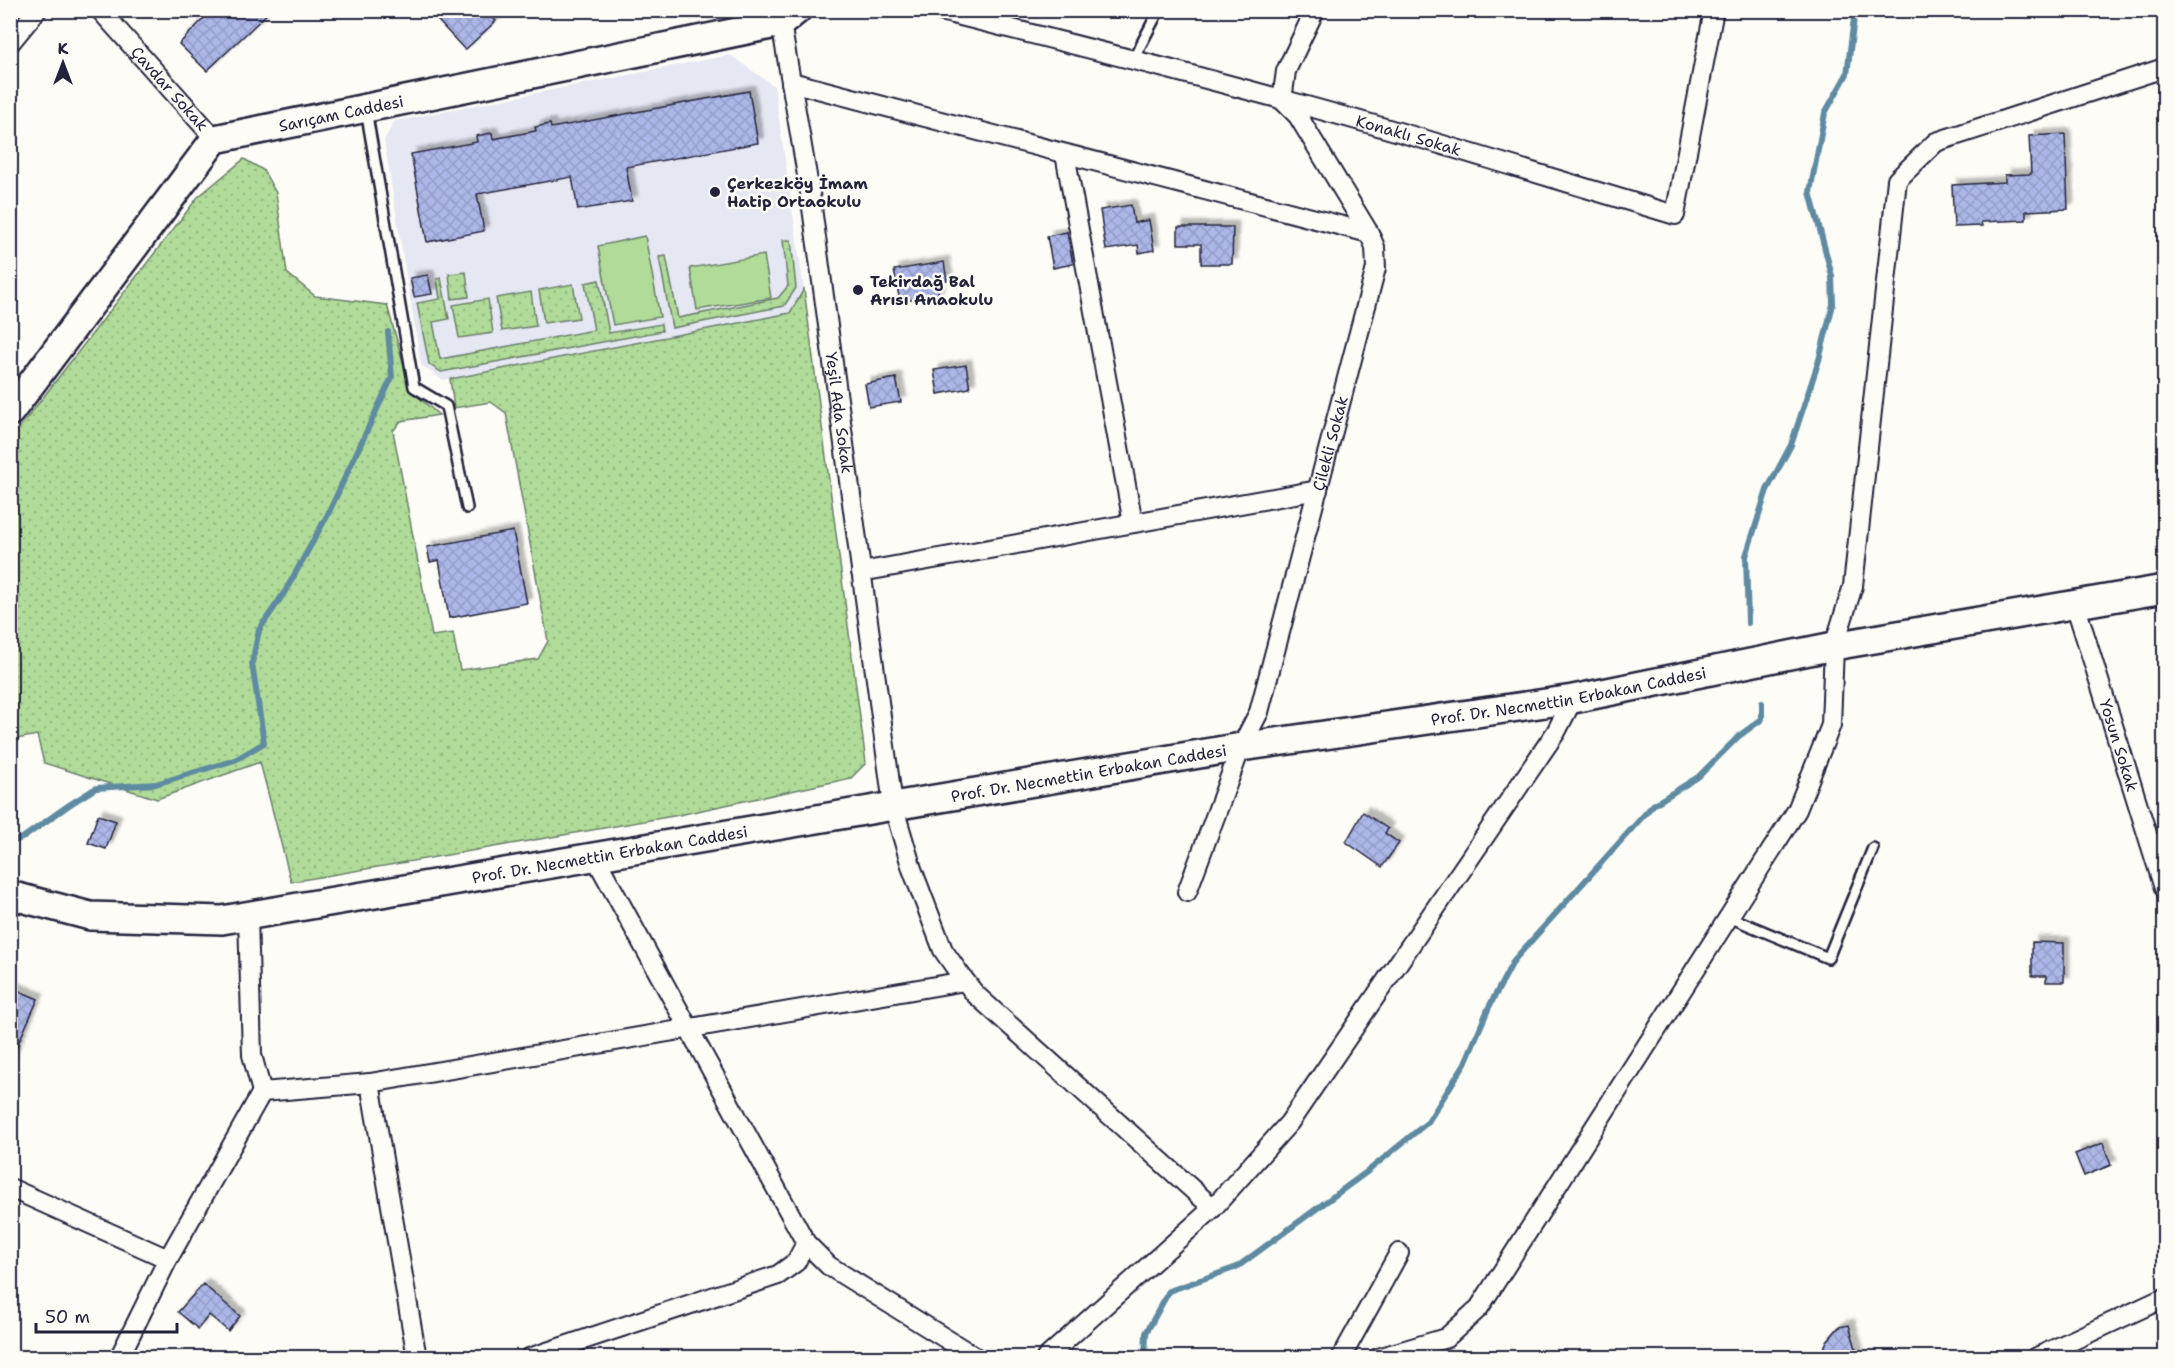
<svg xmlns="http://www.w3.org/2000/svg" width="2175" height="1368" viewBox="0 0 2175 1368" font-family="'Shantell Sans',sans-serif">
  <defs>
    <pattern id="grass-dots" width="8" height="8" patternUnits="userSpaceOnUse" patternTransform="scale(1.5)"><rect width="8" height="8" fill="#b0db98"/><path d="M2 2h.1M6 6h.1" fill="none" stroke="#97bc84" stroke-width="1.8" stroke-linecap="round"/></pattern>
    <pattern id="building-cross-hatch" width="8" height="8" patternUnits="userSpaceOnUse" patternTransform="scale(1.5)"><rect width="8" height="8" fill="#acb7e8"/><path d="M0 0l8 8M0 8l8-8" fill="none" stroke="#949dc8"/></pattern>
    <filter id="shadow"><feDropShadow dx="5.5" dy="-5.5" stdDeviation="1.5" flood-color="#0004"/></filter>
  </defs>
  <rect width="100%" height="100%" fill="#fdfcf7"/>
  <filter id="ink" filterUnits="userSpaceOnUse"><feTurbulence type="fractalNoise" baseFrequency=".0167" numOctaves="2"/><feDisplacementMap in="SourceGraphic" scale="12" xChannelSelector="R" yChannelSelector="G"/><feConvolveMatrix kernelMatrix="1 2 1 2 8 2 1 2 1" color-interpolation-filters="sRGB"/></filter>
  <g filter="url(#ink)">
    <!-- built -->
    <path fill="#e5e7f2" d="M730,55L774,86L804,289L790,313L443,380L421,365L384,140L395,121Z"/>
    <!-- grass -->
    <path fill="url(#grass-dots)" stroke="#697e6a" stroke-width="1.5" d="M244,159L263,170L276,193L287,273L315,296L387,305L411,391L439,415L401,421L393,431L432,636L453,633L460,670L538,659L548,641L506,413L491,402L454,408L450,379L790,313L804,289L866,763L851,778L679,815L291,882L260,762L157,799L44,763L37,735L11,740L10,440L198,197Z
      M783,240H791L796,288L784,306L672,328L659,257L666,256L678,318L778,298L788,286Z
      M466,272L469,297L452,299L449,274Z
      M441,278L449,319L433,322L440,359L594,330L585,283L599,280L609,333L661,324L662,331L441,372L429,364L417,303L440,299L437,279Z
      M573,284L579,318L544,323L539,290Z
      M531,292L536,326L502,331L496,298Z
      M488,299L493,333L459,338L453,305Z"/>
    <!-- pitch -->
    <path fill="#b0db98" stroke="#697e6a" stroke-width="1.5" d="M645,236L660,317L613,325L598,246Z
      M764,255L771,298L697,310L690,268Z"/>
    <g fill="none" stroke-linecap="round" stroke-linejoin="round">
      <!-- stream -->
      <path stroke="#5f8ba2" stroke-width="6" d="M1748,623L1746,556L1767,490L1791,445L1819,360L1833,304L1832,276L1810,192L1825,113L1847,74L1855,10
        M10,843L24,837L69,805L96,788L156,784L235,760L264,743L252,663L259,630L286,590L328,514L392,377L388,332
        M1145,1358L1146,1333L1169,1291L1237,1267L1368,1171L1428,1122L1465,1063L1489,1007L1514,960L1653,805L1698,777L1739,736L1762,719V703"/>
    </g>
    <!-- building -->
    <path fill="url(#building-cross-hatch)" stroke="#22223b" stroke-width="1.5" filter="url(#shadow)" d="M212,10H271L207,71L179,44Z
      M428,10H486L496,21L465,50Z
      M749,91L758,143L626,167L632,201L578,210L572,177L477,194L484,231L427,242L411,154L477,142L476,136L492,133L493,139L536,131L535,127L550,124L551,128Z
      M2065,134L2068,209L2026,211V220L1981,222L1982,226L1954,227L1952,185L2005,182V175L2031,174L2029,136Z
      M1131,205L1134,223L1149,220L1154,250L1139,253L1138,245L1106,250L1100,210Z
      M1178,227H1233L1232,264H1201V244H1178Z
      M1067,232L1073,264L1053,268L1047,236Z
      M944,262L947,280L936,282L939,295L900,302L894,270Z
      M428,275L432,294L414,297L410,278Z
      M966,365L970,388L938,394L934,370Z
      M896,378L901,402L869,407L865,384Z
      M513,531L527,603L449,618L439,560L430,562L427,547Z
      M1363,812L1388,829L1385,833L1399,843L1382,867L1346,842Z
      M98,815L116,821L106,849L88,843Z
      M2032,942L2064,943V982H2046V976H2032Z
      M10,987L38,999L10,1062Z
      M2103,1143L2111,1165L2084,1176L2075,1154Z
      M203,1284L240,1316L228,1331L209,1315L198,1329L178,1312Z
      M1849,1325L1858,1355L1850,1358H1825L1823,1350L1827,1341L1839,1327Z"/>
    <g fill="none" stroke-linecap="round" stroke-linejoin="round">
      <defs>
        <path id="lane" d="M1133,60L1159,10
          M366,110L414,387L446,406L467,508
          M1729,917L1828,958L1873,848"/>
        <g id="street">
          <path id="s1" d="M100,10L215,139"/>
          <path id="s2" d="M937,10C1100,51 1262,92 1423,139C1507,164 1591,190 1675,215L1714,10"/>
          <path id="s3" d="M781,23L810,193L893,805L912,869L943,950L959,973L975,994L1213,1208"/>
          <path d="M10,43L37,10"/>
          <path d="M791,82L1369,233"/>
          <path d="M1282,100L1286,71L1315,10"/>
          <path d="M1065,154L1133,523"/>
          <path d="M861,572L1318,490"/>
          <path id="s4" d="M2075,604L2164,888"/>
          <path id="s5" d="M1187,892L1241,747L1259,712L1376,268L1375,247L1369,233L1298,116L1283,101"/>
          <path d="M248,916L252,1055L262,1092L370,1083L965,981"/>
          <path d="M370,1083L417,1358"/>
          <path d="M10,1188L168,1259"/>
          <path d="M806,1243L829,1266L977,1358"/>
          <path d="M119,1358L168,1259L262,1092"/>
          <path d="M529,1358L778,1275L796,1262L806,1243L595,857"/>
          <path d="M1046,1358L1213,1208L1289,1123L1556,732L1573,699"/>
          <path d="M1341,1358L1399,1253"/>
          <path d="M1378,1358L1446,1338L1479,1308L1797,810L1831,725L1834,646L1853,586L1897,180L1936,142L2164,68"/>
          <path d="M2035,1358L2164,1298"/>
        </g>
        <g id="secondary">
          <path id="s6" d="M10,412L215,139L781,23L797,10"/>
          <path id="s7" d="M10,895L90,916L222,920L1241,747L1573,699L1834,646L2164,589"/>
        </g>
      </defs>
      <!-- lane casing -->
      <use href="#lane" stroke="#22223b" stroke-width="14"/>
      <!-- street casing -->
      <use href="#street" stroke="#22223b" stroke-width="22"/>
      <!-- secondary casing -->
      <use href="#secondary" stroke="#22223b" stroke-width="32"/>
      <!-- lane -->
      <use href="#lane" stroke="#fdfcf7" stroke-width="9"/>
      <!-- street -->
      <use href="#street" stroke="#fdfcf7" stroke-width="18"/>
      <!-- secondary -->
      <use href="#secondary" stroke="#fdfcf7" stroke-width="27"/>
    </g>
  </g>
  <!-- markers -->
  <g fill="#22223b" stroke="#fdfcf7" stroke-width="2">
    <circle cx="715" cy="192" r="6"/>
    <circle cx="858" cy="290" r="6"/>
  </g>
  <g text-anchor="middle" stroke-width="5" stroke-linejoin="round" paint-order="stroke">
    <!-- street labels -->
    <g font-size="16" fill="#22223b" stroke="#fdfcf7">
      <text dy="6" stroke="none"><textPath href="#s1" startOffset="105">Çavdar Sokak</textPath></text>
      <text dy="6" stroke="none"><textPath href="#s6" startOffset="470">Sarıçam Caddesi</textPath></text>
      <text dy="6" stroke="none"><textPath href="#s2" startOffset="488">Konaklı Sokak</textPath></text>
      <text dy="6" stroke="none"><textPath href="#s3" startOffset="394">Yeşil Ada Sokak</textPath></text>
      <text dy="6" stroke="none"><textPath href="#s5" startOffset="472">Çilekli Sokak</textPath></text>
      <text dy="6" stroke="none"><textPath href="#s7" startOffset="1580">Prof. Dr. Necmettin Erbakan Caddesi</textPath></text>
      <text dy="6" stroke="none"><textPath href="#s4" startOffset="148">Yosun Sokak</textPath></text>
      <text dy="6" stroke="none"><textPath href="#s7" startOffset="1094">Prof. Dr. Necmettin Erbakan Caddesi</textPath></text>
      <text dy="6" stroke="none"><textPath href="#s7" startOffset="608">Prof. Dr. Necmettin Erbakan Caddesi</textPath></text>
    </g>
    <!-- poi labels -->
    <g font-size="16" font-weight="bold" fill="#22223b" stroke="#fdfcf7" text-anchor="start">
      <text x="727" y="189">Çerkezköy İmam<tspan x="727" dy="18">Hatip Ortaokulu</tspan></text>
      <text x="870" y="287">Tekirdağ Bal<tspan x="870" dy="18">Arısı Anaokulu</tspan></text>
    </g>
  </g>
  <!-- margin -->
  <rect width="2175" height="1368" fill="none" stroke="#fdfcf7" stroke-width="36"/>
  <rect x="18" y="18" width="2139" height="1332" fill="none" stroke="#22223b" stroke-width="2" filter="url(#ink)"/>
  <!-- north arrow -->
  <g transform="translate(63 63)" stroke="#fdfcf7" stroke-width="4.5" paint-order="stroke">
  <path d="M0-4.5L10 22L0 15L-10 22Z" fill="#22223b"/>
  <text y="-9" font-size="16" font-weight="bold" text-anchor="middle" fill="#22223b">K</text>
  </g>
  <!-- scale -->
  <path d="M36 1323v9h141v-9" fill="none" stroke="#22223b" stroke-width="3"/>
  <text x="45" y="1323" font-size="18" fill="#22223b" stroke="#fdfcf7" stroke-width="4.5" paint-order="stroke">50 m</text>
</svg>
